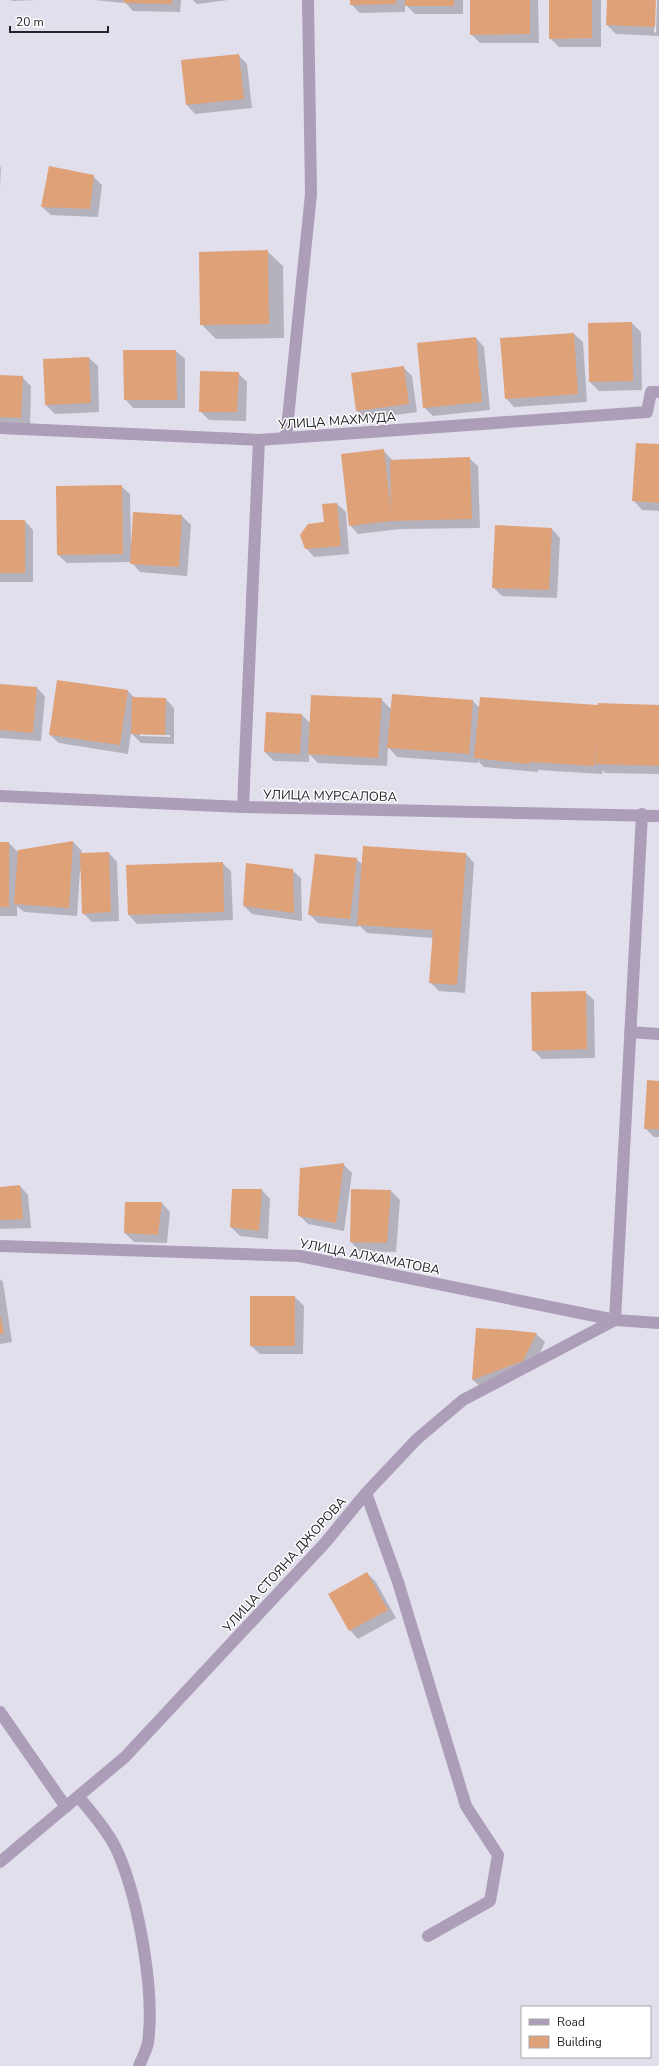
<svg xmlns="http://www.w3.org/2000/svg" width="659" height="2066" viewBox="0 0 659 2066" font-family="'Nunito Sans',sans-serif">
  <rect width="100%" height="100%" fill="#e2dfed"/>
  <!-- shadow -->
  <path fill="#0003" fill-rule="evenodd" d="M11,0H38L12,1Z
    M95,0H181L180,12L133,11L124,1L123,3Z
    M193,0H228L197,4Z
    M351,0H463V14H415L405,4V12L360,13L351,4Z
    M471,0H538L539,43H480L471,34Z
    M550,0H601V47H559L550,38Z
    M608,0H655L654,32L656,33L657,0H659V36L616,34L607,25Z
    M238,55L247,64L252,108L195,114L187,105Z
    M0,166L1,168L0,189Z
    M93,176L102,185L98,217L51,215L42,207Z
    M267,251L283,266L284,338L216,339L201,324Z
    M632,323L641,332L642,390L599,391L590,382Z
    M574,334L583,342L587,402L514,407L506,398Z
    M476,338L484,347L490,410L433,416L424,407Z
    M176,351L185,359V408H133L125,399Z
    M89,358L98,366L99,412L55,414L46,405Z
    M403,367L412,376L417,412L366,419L357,411Z
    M238,373L247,382L246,421L209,420L200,411Z
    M0,376L22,377L31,386L30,426L0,425Z
    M659,445V511L642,510L634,501Z
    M383,450L392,460L469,458L478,466L480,528L400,529L358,534L350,525Z
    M121,486L130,494L131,544L182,516L191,525L187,576L140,572L131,562L67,563L58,555Z
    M337,504L346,512L349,554L314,557L306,548Z
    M0,521H25L33,530V582H0Z
    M552,529L560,538L557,598L502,596L493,587Z
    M0,685L37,688L45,696L41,741L0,738Z
    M128,691L135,698L166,699L174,708V744L141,743L131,733L128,754L59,743L50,735ZM140,734L170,735V737L140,736Z
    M393,695L473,701L480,708L659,706V774L605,773L603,770L602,774L538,770V772L484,767L478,761V763L397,757L388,747L387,766L318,763L309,754V762L274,761L265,752L302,715L310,723L381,699L391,709Z
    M73,842L82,851L81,854L109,853L117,862L119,921L92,922L83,913L82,871H80L77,916L24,912L17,906V916H0V843H9L19,853V851Z
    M466,854L474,863L465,993L439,991L430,982L433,938L367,933L359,925V927L318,923L309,914L356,859L363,865Z
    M222,863L231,871L233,920L137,924L129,915Z
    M292,870L301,878L302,921L252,914L244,906Z
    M585,992L594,1000L595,1058L542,1059L533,1050Z
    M659,1082V1137H654L645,1128Z
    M343,1164L352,1173L344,1231L308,1224L299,1215Z
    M20,1186L28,1195L31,1228L0,1229V1188Z
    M262,1190L270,1199L268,1239L240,1236L231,1227Z
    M352,1190L391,1191L400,1200L396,1252L359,1251L351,1242Z
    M162,1203L170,1212L167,1243L134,1242L125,1233Z
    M0,1279L3,1282L12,1342L0,1344Z
    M295,1297L304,1306L303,1354H260L251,1346Z
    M477,1329L536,1334L545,1342L532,1370L482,1388L473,1380Z
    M367,1573L376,1582L396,1618L358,1639L350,1630Z"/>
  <!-- building -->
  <path fill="#dfa178" d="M124,0H172V4L124,3Z
    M350,0H396V4L350,5Z
    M405,0H454V6H405Z
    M470,0H530V34L470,35Z
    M549,0H592V38L549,39Z
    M607,0H656L655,27L606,25Z
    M239,54L244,99L186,105L181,60Z
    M49,166L94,175L90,209L41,207Z
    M268,250L269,324L200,325L199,252Z
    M632,322L633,381L589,382L588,323Z
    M574,333L578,394L505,399L500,338Z
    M476,337L482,402L423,408L417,343Z
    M123,350H176L177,400H124Z
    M89,357L91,403L45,405L43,359Z
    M404,366L409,404L356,411L351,373Z
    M200,371L239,372L237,412H199Z
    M0,375L23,376L21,418L0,417Z
    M636,443L659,444V503L632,501Z
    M384,449L391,511L390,460L470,457L472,519L391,521L349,526L341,454Z
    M122,485L123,554L57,555L56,486Z
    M337,503L341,546L305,549L300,535L308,524L324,522L322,504Z
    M133,512L182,515L179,567L130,564Z
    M0,520H25V573H0Z
    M495,525L552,528L549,590L492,588Z
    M57,680L128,690L120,745L49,735Z
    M0,684L37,687L33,733L0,730Z
    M392,694L473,700L469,754L387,748Z
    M311,695L382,698L378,758L308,754Z
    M132,697L166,698L165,735L131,734Z
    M480,697L598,705V703L659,705V766L595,764L596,741L594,766L530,762L529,764L474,758Z
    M266,712L302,714L300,754L264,752Z
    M73,841L69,908L14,904L18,850Z
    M0,842H9V907H0Z
    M363,846L466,853L457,985L429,983L433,930L357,925Z
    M109,852L111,912L82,914L80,853Z
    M315,854L357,858L350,919L308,915Z
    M223,862L224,912L128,915L126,865Z
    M246,863L293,869L294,913L243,906Z
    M586,991L587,1049L532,1051L531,992Z
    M647,1080L659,1081V1129H644Z
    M344,1163L336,1223L298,1216L300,1168Z
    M20,1185L23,1219L0,1220V1187Z
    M232,1189H262L259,1231L230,1227Z
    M351,1189L391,1190L387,1243L350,1242Z
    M125,1202H162L158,1235L124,1233Z
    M250,1296H295V1346H250Z
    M0,1314L4,1334H0Z
    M476,1328L509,1330L537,1333L523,1361L472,1380Z
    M367,1572L388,1610L349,1631L328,1594Z"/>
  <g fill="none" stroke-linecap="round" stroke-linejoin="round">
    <!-- minor -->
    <path stroke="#ac9db8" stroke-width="12" d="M0,428L259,440L286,438L647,412L651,392H659
      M286,438L311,194L308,0
      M0,796L243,807L659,816
      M243,807L259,440
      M630,1032L659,1034
      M0,1246L300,1256L615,1320L659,1323
      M366,1493L398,1582L466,1806L498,1855L490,1901L428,1936
      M0,1712L66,1807
      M79,1797C93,1815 110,1833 119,1855C139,1903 155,1991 148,2043C146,2051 142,2059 139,2066
      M0,1862L125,1757L325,1543L366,1493L417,1439L463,1400L615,1320L642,814"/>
  </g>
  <g text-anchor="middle" stroke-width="3" stroke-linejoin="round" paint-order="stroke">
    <!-- street labels -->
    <g font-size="13" fill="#242328" stroke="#fff">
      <text transform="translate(337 420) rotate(-4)" y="5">УЛИЦА МАХМУДА</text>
      <text transform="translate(330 795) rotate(1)" y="5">УЛИЦА МУРСАЛОВА</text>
      <text transform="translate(370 1256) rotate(11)" y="5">УЛИЦА АЛХАМАТОВА</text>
      <text transform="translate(284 1564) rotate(-48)" y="5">УЛИЦА СТОЯНА ДЖОРОВА</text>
    </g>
  </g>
  <!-- legend -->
  <rect x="521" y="2006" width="130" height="52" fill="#ffffff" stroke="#a7a7a9"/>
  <rect x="529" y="2019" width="20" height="6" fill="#ac9db8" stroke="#a7a7a9"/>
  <text x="557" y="2026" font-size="12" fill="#242328">Road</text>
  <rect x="529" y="2036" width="20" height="12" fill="#dfa178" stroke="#a7a7a9"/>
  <text x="557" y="2046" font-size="12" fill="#242328">Building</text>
  <!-- scale -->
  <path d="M10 26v6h98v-6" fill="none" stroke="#242328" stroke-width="2"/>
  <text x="16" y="26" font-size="12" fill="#242328" stroke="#ffffff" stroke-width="3" paint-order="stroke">20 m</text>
</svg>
